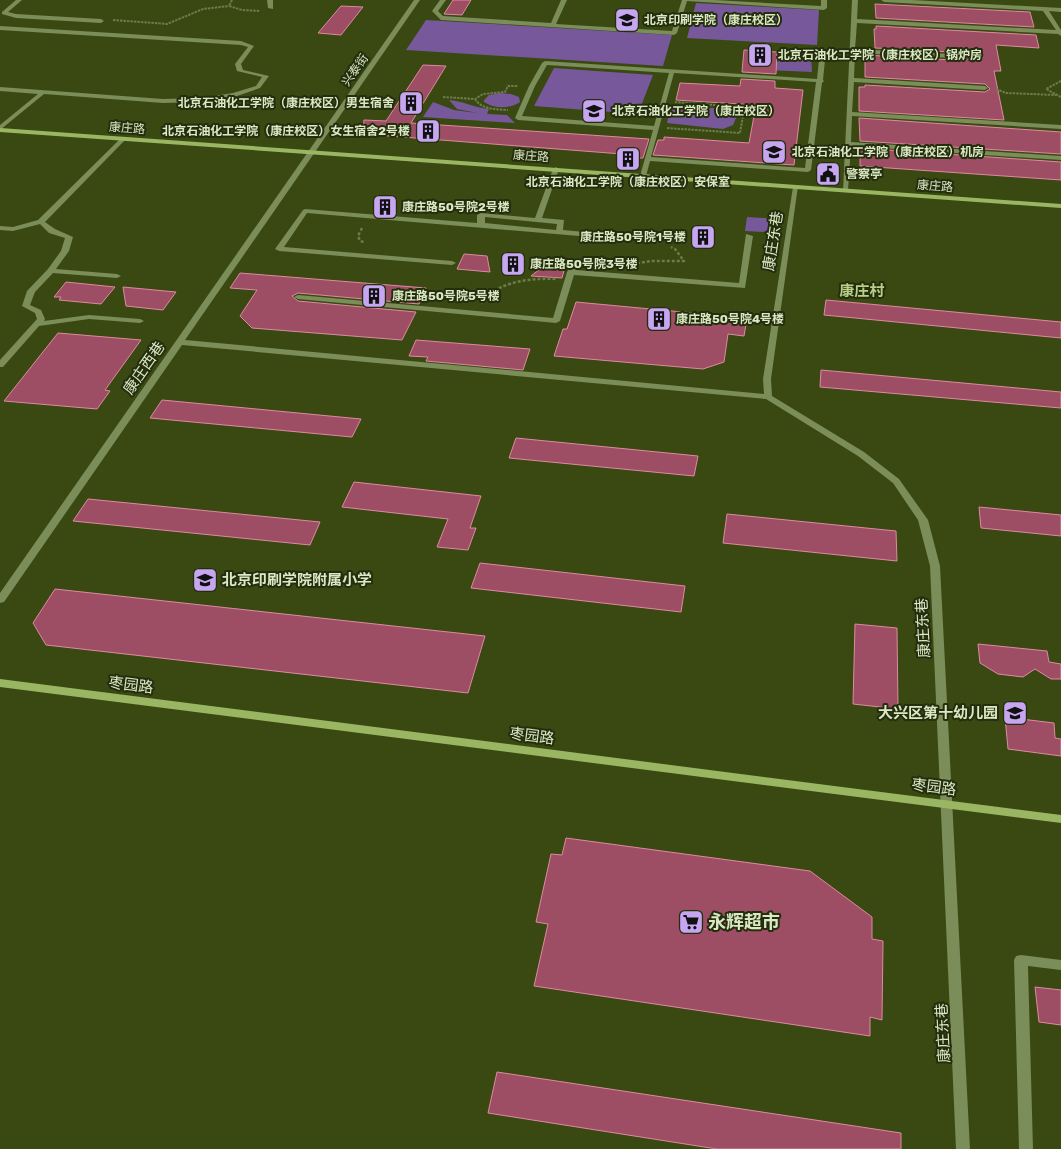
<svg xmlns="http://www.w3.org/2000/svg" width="1061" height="1149" viewBox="0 0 1061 1149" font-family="Rubik,'Noto Sans SC',sans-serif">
  <rect width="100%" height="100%" fill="#394911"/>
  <!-- green -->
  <path fill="#76589b" d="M696,3L819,10L817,45L687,38Z
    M426,20L672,35L663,66L406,50Z
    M794,51L811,52L812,72L768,70L769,61L778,62L780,60L792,58Z
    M554,68L653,75L638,114L534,106Z
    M500,93L511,94L519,97L520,102C510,109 494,109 484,102V100L489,95Z
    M449,100C464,101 474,108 489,109L487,114L507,115L515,123L423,117L433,102L454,110L477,113L457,109Z
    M671,105L726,109L734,111L737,116L733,125L723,129L667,123Z
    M747,217L765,218L770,220L769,230L763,232L745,231Z"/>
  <!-- building -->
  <path fill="#9d4e64" stroke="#dd8ba0" d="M453,0H471L462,15L444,14Z
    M875,4L1030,12L1034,27L876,18Z
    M341,6L363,7L341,35L318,33Z
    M876,26L1036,35L1039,48L996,45L1001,71H994L1004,120L859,111V87H865V85L985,92L990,89L985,84L865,77V55L952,60L957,57L952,52L875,48L874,29H876Z
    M744,50L777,52L776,74L742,72Z
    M423,65L446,66L411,123L649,139L643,158H637L636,161L619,160L622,154L363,134L364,120L386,121Z
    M741,79L775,81V88L803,90L794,165L653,155L658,140H664V137L749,143L756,105L676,100L680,83L740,86Z
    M859,118L1061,132V154L860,141Z
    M860,148L1061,162V180L860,166Z
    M464,254L487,256L490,272L457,269Z
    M553,259L567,260L562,278L531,276Z
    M240,273L426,288L419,304L298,293L292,296L298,301L416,312L402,340L252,328L240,316L257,290L230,288Z
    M66,282L115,287L101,304L59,300L61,297H54Z
    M123,287L176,292L163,310L126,306Z
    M826,300L1061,322V338L824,315Z
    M576,302L747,318L744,336L728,334L724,362L703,369L554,356L563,329H567Z
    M58,333L141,340L105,390L110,391L97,409L4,401Z
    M416,340L530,349L523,370L426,361L428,357L409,356Z
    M821,370L1061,392V408L820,387Z
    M162,400L361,419L352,437L150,418Z
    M516,438L698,456L694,476L509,458Z
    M354,482L481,496L470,528H476L468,550L437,547L448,519L342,507Z
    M88,499L320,522L310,545L73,521Z
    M979,507L1061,515V536L981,528Z
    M727,514L896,531L897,561L723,543Z
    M480,563L685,586L681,612L471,588Z
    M55,589L485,636L468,693L46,645L33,623Z
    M855,624L897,628L898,709L853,704Z
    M978,644L1047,651L1049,662L1061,664V679H1051L1035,669L1023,677L998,674L980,663Z
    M1005,717L1054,723L1055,738L1061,739V756L1008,749Z
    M566,838L810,871L872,917V939L883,941L882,1020L870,1017V1036L534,986L548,924L536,922L551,854L562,855Z
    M1035,987L1061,990V1025L1039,1022Z
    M497,1072L901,1133V1149H717L488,1113Z"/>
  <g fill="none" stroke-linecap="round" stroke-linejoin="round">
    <!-- path-far1 -->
    <path stroke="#6c7c4a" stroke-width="2" stroke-dasharray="2.5 1" stroke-linecap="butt" d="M232,0L229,6L242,10L260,11
      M113,20L167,24L203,9L229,6
      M1061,81L1046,89L1061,97
      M996,89L1006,93L1056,95
      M443,97L475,99L483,94L505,92L508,86H518
      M475,99C482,110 496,109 508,110
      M667,128L740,133L744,110L740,107L675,102"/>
    <!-- path -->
    <path stroke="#6c7c4a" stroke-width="2.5" stroke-dasharray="3 2" stroke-linecap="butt" d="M362,228L358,236L360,241L364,242
      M632,264L651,261H684L675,249L671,247
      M483,303L481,300C503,281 529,278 557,279"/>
    <!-- lane -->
    <path fill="#7b8d59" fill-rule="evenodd" d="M16,0H22L8,12L16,14L101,19L104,21L101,23L16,18L2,14V12Z
      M267,0H273V9L268,8Z
      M0,26L241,41L254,46L241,64L243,70L269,76L260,88L234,97L201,102L163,103L44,94L0,130V125L38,94L0,91V87L163,99L201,98L233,93L256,86L262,77L237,71L235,64L248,47L241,45L0,30Z
      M121,138L126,139L45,222L55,229L73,237L69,251L56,269L117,274L121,276L117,278L53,273L35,292L30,305L41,310L45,319L44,321L89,315L140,319L144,321L140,323L89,319L39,326L3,367H0V360L37,319L35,313L22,306L27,291L48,269L61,251L65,238L49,233L40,224L13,231L0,230V226L13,227L38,220Z
      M1021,955L1061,960V970L1028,966L1033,1149H1019L1014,960L1016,956Z"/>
    <!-- street -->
    <path fill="#7b8d59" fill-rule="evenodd" d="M414,0H420L185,340L764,394L763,379L793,187L798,186L771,379L772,396L864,452L899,479L928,520L940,566L970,1149H956L930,566L918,520L893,483L858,456L766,399L182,345L4,602L0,603V593Z
      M440,0H446L438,11L443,16L551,23L561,0H567L556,24L672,31L682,0H715L821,6V0H827V8L824,10L687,1L677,33L674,35L441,20L432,11Z
      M852,0H858L857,19L1056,30L1043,11L884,2L881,0H912L1061,8V12L1049,11L1061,30V36L1058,34L857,23L855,49L952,54L955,56L952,58L855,53L854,78L985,86L988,88L985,90L854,82L852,112L1061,125V129L852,116L851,142L1061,156V160L851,146L848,190L843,191Z
      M822,58L825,60L823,80L824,81L822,83L811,170L808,172L650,161L646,176L643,178L640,176L653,130L518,120L515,118L529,86L542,63L545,61L817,79L819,60ZM547,65L669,73L654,126L522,116L535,86ZM674,73L816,82L805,168L651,157Z
      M556,167L559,169L542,218L564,220L563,230L659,239L663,241L662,243L307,213L284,247L452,261L456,263L452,265L279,251L275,249L303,210L305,209L477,223V215L481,213L535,218L553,169ZM485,217L557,224L556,230L485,223Z
      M746,234L753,236L745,288L574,275L560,321L556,323L298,299L294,297L298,295L553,318L567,272L576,258H579L583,260L576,270L739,283Z"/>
    <!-- secondary -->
    <path fill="#9bb662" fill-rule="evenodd" d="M0,128L1061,204V208L0,132Z
      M0,679L1061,815V823L0,687Z"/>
  </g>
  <!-- icons -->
  <defs>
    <symbol id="university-square" viewBox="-11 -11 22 22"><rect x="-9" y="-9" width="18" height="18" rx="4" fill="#c6a6f0" stroke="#242d0e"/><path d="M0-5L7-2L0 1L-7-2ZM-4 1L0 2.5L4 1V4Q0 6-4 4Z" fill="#111"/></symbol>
    <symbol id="building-square" viewBox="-11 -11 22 22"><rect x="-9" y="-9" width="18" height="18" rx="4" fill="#c6a6f0" stroke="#242d0e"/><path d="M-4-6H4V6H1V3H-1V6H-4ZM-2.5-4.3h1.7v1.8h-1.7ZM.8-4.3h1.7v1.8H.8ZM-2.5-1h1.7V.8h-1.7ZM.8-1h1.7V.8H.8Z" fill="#111"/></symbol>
    <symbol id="civic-square" viewBox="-11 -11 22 22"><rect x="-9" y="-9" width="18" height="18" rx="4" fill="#c6a6f0" stroke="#242d0e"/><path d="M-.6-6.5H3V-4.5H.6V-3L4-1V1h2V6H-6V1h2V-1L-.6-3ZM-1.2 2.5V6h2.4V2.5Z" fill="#111"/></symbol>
    <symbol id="school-square" viewBox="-11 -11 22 22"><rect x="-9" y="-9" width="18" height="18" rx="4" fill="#c6a6f0" stroke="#242d0e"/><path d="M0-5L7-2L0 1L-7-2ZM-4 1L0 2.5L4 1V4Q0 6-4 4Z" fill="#111"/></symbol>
    <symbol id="supermarket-square" viewBox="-11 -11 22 22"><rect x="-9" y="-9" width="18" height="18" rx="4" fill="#c6a6f0" stroke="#242d0e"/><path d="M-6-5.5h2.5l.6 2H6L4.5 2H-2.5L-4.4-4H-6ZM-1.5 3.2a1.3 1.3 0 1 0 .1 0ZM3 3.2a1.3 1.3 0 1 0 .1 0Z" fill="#111"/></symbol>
  </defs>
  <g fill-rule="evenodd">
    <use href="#university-square" x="613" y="6" width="28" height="28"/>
    <use href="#building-square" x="746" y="41" width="28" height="28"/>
    <use href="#building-square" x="397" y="89" width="28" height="28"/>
    <use href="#university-square" x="580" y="97" width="28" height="28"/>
    <use href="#building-square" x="414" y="117" width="28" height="28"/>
    <use href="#university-square" x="760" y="138" width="28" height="28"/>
    <use href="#building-square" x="614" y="145" width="28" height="28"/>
    <use href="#civic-square" x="814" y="160" width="28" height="28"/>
    <use href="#building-square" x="371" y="193" width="28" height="28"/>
    <use href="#building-square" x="689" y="223" width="28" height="28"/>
    <use href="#building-square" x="499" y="250" width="28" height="28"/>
    <use href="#building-square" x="360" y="282" width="28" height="28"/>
    <use href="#building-square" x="645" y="305" width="28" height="28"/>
    <use href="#school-square" x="191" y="566" width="28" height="28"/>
    <use href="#school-square" x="1001" y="699" width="28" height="28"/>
    <use href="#supermarket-square" x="677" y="908" width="28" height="28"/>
  </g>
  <g text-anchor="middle" stroke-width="4" stroke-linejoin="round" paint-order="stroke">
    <!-- far-poi labels -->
    <g font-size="12" font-weight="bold" fill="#dae8c3" stroke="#242d0e" text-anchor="start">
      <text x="644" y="24">北京印刷学院（康庄校区）</text>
      <text x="778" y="59">北京石油化工学院（康庄校区）锅炉房</text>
      <text x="394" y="107" text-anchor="end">北京石油化工学院（康庄校区）男生宿舍</text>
      <text x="612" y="115">北京石油化工学院（康庄校区）</text>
      <text x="410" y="135" text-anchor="end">北京石油化工学院（康庄校区）女生宿舍2号楼</text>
      <text x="792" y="156">北京石油化工学院（康庄校区）机房</text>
      <text x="846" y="178">警察亭</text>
      <text x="628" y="186" text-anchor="middle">北京石油化工学院（康庄校区）安保室</text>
      <text x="402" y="211">康庄路50号院2号楼</text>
      <text x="686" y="241" text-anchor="end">康庄路50号院1号楼</text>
      <text x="530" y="268">康庄路50号院3号楼</text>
      <text x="392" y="300">康庄路50号院5号楼</text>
      <text x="676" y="323">康庄路50号院4号楼</text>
    </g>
    <!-- far-street labels -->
    <g font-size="12" fill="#dae8c3" stroke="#242d0e">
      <text transform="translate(355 70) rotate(-55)" y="4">兴泰街</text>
      <text transform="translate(127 128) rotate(4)" y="4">康庄路</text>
      <text transform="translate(531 156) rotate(4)" y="4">康庄路</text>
      <text transform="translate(935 186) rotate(4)" y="4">康庄路</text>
    </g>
    <!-- street labels -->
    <g font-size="15" fill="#dae8c3" stroke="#242d0e">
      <text transform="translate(773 241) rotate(-81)" y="5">康庄东巷</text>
      <text transform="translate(144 368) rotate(-55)" y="5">康庄西巷</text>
      <text transform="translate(923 628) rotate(-93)" y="5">康庄东巷</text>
      <text transform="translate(131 685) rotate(7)" y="5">枣园路</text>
      <text transform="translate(532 736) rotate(7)" y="5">枣园路</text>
      <text transform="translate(934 787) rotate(7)" y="5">枣园路</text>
      <text transform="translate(943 1033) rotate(-93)" y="5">康庄东巷</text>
    </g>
    <!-- far-quarter labels -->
    <g font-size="15" font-weight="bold" fill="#b7d085" stroke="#242d0e">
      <text x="862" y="296">康庄村</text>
    </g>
    <!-- poi labels -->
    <g font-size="15" font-weight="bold" fill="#dae8c3" stroke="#242d0e" text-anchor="start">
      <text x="222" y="585">北京印刷学院附属小学</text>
      <text x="998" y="718" text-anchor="end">大兴区第十幼儿园</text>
    </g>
    <!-- near-poi labels -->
    <g font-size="18" font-weight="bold" fill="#dae8c3" stroke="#242d0e" text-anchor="start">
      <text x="708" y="928">永辉超市</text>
    </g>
  </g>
</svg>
